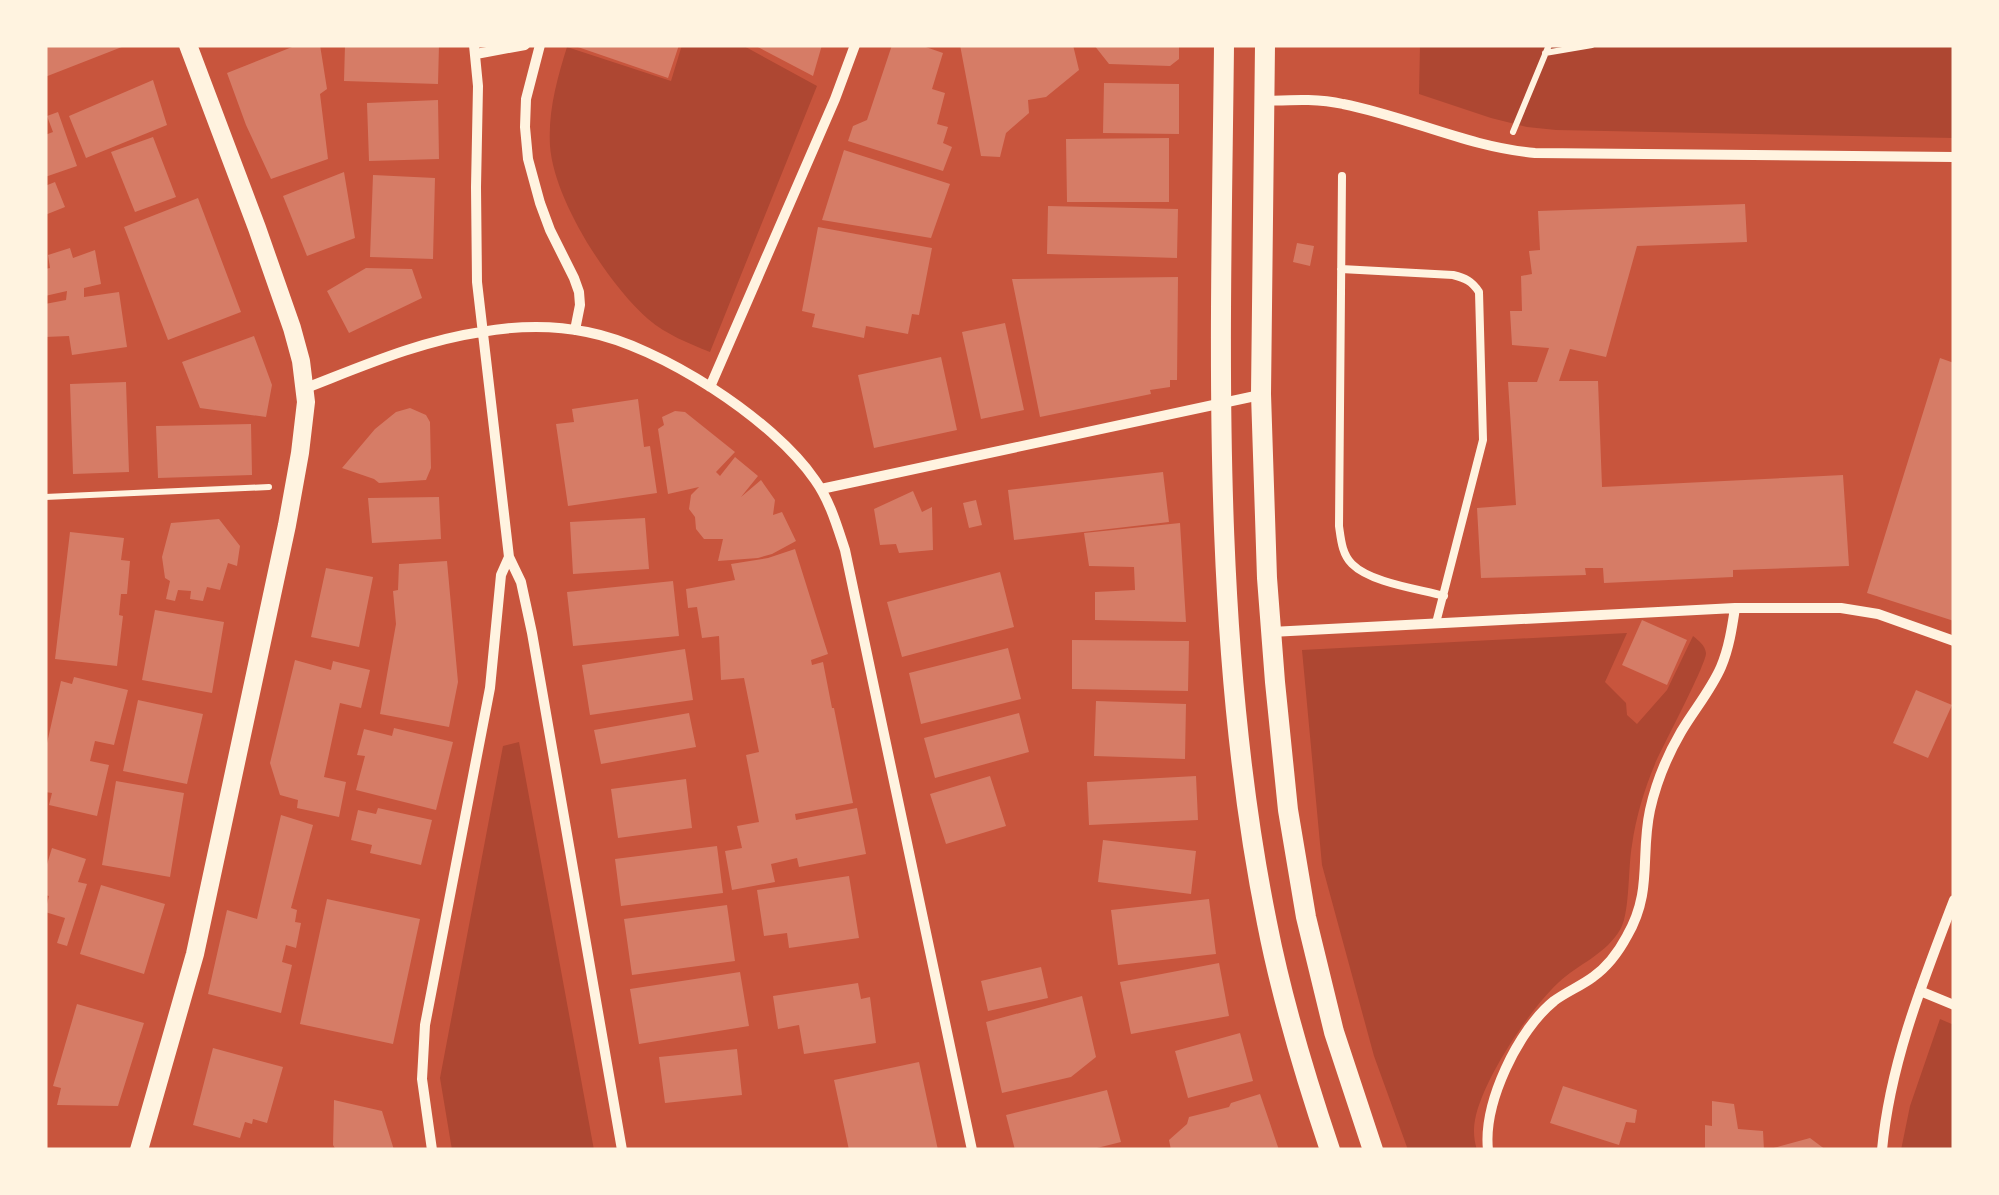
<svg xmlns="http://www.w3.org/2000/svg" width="1999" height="1195" viewBox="0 0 1999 1195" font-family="'Alegreya Sans',sans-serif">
  <rect width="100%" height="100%" fill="#c8553d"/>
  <!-- green -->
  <path fill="#ae4732" d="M682,45H742L817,86L710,352C688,343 667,335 648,319C608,284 554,200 550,146C548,111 557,79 567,47L671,81Z
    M1420,45H1954V138L1556,130L1527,127L1491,118L1419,94Z
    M1627,633L1605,682L1626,703L1627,715L1637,724L1667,690L1693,636C1699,641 1705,645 1706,653C1707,663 1662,748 1655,764C1644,790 1636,817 1632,845C1628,866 1630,911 1621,928C1607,954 1578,964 1558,983C1529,1010 1482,1081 1475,1120C1473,1130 1474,1140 1477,1150H1408L1374,1056L1322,865L1302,650Z
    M519,742L594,1150H452L440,1078L503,746Z
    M1940,1019L1954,1025V1150H1901L1910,1106Z"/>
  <!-- building -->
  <path fill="#d67c66" d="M45,45H127L45,77Z
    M297,45H320L327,89L320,94L328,159L271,179L246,125L227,73Z
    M345,45H439L438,84L344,81Z
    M572,45H679L668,78Z
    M754,45H822L813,76Z
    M892,45H920L943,53L932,89L945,93L937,124L948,127L943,143L952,147L943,171L848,141L853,126L867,120Z
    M960,45H1073L1079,70L1046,97L1028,100L1029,113L1006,133L1000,157L981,156Z
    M1094,45H1179V59L1170,66L1109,64Z
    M153,80L167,125L86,158L69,116Z
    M1104,83L1179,84V134L1103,133Z
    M438,100L439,159L369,161L367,103Z
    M58,112L77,166L45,177V135L53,132L47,116Z
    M153,137L176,197L135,212L111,152Z
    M1169,138V202H1067L1066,139Z
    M844,150L950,184L931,238L822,220Z
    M344,172L355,238L307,256L283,196Z
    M373,175L435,178L433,259L370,257Z
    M55,182L65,207L45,215V186Z
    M198,198L241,312L168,340L124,227Z
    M1745,204L1747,242L1637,246L1606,357L1570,349L1559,381H1598L1602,487L1843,475L1849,566L1733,570V577L1604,583L1603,568H1585L1586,575L1481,578L1477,508L1516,505L1508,382H1537L1549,348L1512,345L1510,311H1522L1521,276L1532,274L1529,251L1540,250L1538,211Z
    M1048,206L1178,209L1177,258L1047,254Z
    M818,227L932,248L919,315L912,314L908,334L866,326L864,338L812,327L815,314L802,311Z
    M1297,243L1314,246L1310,266L1293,262Z
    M70,248L73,258L95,250L101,284L84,288V297L119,292L127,347L72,355L69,336L45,337V304L66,300L67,291L45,296V269L50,268L48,255Z
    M366,268L412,269L422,298L349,333L327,291Z
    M1178,277L1177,380H1170V387L1150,390L1151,394L1040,417L1012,279Z
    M1005,323L1024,410L981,419L962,332Z
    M254,336L272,385L266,417L200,408L182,362Z
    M941,357L957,430L874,448L858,375Z
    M1940,358L1954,363V621L1867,593Z
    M126,382L129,472L73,474L70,384Z
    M638,399L644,447L650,446L657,493L568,506L556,424L574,422L572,409Z
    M410,408L426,415L430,422L431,468L426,480L379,483L374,479L342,468L375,429L396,412Z
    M675,411L685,412L735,452L716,472L720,476L735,457L758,476L741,497L761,480L775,500L773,515L782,512L796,541L772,554L758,558L718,561L723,539H704L696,529L695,517L689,509L691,495L699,487L668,494L658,429L664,425L662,417Z
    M251,424L252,475L158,478L156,426Z
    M1163,472L1169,522L1014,540L1008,490Z
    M913,491L922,512L932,507L933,550L899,553L896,544L880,545L874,509Z
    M439,497L441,539L372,543L368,498Z
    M976,500L982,525L969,528L963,503Z
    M645,518L649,569L573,574L570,522Z
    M219,519L240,546L237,566L228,563L220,590L207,587L203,601L190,599L191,591L178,590L175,601L166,599L170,581L165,578L162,557L171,523Z
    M1180,523L1186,622L1095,620V592L1135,590L1134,567L1089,566L1084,533Z
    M70,532L124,538L121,560L130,561L127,594H121L119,615L123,616L117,666L55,659Z
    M795,549L828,654L811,660L812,665L823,662L832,708H834L853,803L795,814L796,820L857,808L866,854L799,867L797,858L771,864L775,882L732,890L725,851L742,848L737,826L759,822L746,755L759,752L744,678L721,680L719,636L702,638L697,607L688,608L686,589L735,580L731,564L768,558Z
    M447,561L458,682L449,727L380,714L396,624L393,591L398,590L399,564Z
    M326,568L373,577L359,647L311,637Z
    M1000,572L1014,627L902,657L887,602Z
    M673,581L679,636L573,646L567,592Z
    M155,610L224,622L212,693L142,680Z
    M1642,620L1687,640L1667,685L1622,665Z
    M1072,640L1189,641L1188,691L1072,689Z
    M1008,648L1021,699L921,724L909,673Z
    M685,649L693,700L590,715L582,665Z
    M295,660L331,670L333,661L370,670L361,708L340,703L324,777L346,782L339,817L297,808L298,800L280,795L270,763Z
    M74,677L128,690L114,745L95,741L90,761L109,765L97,816L49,805L52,793L45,792V752L61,681L72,684Z
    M1916,690L1952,705L1928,758L1893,743Z
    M138,700L203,714L187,784L123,771Z
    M1096,701L1186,704L1185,759L1094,756Z
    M689,713L696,747L601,764L594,730Z
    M1019,713L1029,752L935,778L924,738Z
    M394,728L453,742L436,810L356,790L365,756L357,755L364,729L392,736Z
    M990,776L1006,826L946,844L930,794Z
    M1196,776L1198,820L1089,825L1087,782Z
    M686,779L692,828L618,838L611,789Z
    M116,781L184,793L170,877L102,865Z
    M378,808L432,820L421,865L370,853L372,845L351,840L358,810L376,814Z
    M281,815L313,825L291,908L297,910L295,922L301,923L296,948L286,945L282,962L292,965L281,1013L208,994L227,910L257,919Z
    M1103,840L1196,851L1191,894L1098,882Z
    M717,846L723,893L621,906L615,859Z
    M52,848L86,859L78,882L87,884L67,946L57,943L65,918L45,912L49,896L45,895V871Z
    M849,876L859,938L789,948L787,933L764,936L757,890Z
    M101,885L165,904L144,974L80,954Z
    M327,899L420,919L393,1044L300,1024Z
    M1209,899L1216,954L1118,965L1111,910Z
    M727,905L735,961L632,975L624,919Z
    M1219,963L1229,1016L1131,1034L1120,982Z
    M1041,967L1048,998L988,1011L981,981Z
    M740,972L749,1026L639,1044L630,989Z
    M858,983L861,999L870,997L876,1043L804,1054L799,1025L778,1029L773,996Z
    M1082,996L1096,1057L1071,1077L1002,1093L986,1022Z
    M77,1004L144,1023L118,1106L57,1105L61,1088L53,1086Z
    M1240,1033L1253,1081L1188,1098L1175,1051Z
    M213,1048L283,1067L267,1123L253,1119L252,1124L245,1122L240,1138L193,1125Z
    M737,1049L742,1095L665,1103L659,1057Z
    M919,1062L938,1150H849L834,1080Z
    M1563,1086L1637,1110L1635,1123L1626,1122L1619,1145L1550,1123Z
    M1107,1090L1121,1142L1089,1150H1015L1006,1115Z
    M1260,1094L1279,1150H1171L1169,1140L1187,1124L1189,1117L1229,1107L1231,1103Z
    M334,1100L382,1111L394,1150H336L333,1145Z
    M1712,1101L1734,1104L1738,1129L1763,1131L1764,1150H1705V1125L1712,1126Z
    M1810,1138L1826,1150H1770V1149Z"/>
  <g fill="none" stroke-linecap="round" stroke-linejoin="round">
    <!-- path -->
    <path stroke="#fff3e0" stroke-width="6" d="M1545,53L1592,45
      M1513,132L1549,45
      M45,497L269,487"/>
    <!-- service -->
    <path stroke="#fff3e0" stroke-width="8" d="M1342,176L1339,526C1341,540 1342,554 1352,564C1371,583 1419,589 1444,596
      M1341,269L1453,275C1465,278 1472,281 1479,292L1483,440L1436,623"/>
    <!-- minor -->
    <path stroke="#fff3e0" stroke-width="10" d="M540,45L526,99L525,127L528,159L540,203L550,230L574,278L579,292L580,305L575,330
      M476,54L525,45
      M1264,101C1291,100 1317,98 1343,104C1409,117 1468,147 1535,153L1954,157
      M710,387L835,99L855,45
      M306,388C363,366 420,341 481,332C515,326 553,325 587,332C660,346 773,419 815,480C830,501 837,526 845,550L972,1150
      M821,489L1260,395
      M509,557L521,582L532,633L622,1150
      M1271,632L1735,608H1841L1878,614L1954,641
      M1920,991L1954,1005
      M432,1150L422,1079L425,1025L490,688L501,575L509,557L477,282L476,187L478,86L474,45
      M1488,1150C1483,1103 1518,1030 1554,1001C1566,992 1581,986 1593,977C1607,967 1619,951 1627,936C1653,891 1640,856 1650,810C1656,783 1667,756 1681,732C1694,710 1711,690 1721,667C1729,648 1732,628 1735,608
      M1882,1150C1890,1063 1923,981 1954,900"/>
    <!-- tertiary -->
    <path stroke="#fff3e0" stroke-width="18" d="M139,1150L195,954L287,525L300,453L306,402L301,361L292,328L257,228L188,45"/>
    <!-- secondary -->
    <path stroke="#fff3e0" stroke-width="20" d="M1224,45C1221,335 1209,637 1267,923C1282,1000 1305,1076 1330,1150
      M1265,45L1261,394L1267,578L1275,682L1288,810L1306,917L1334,1032L1373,1150"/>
  </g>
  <!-- border -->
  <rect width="1999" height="1195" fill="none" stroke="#fff3e0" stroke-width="95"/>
</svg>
